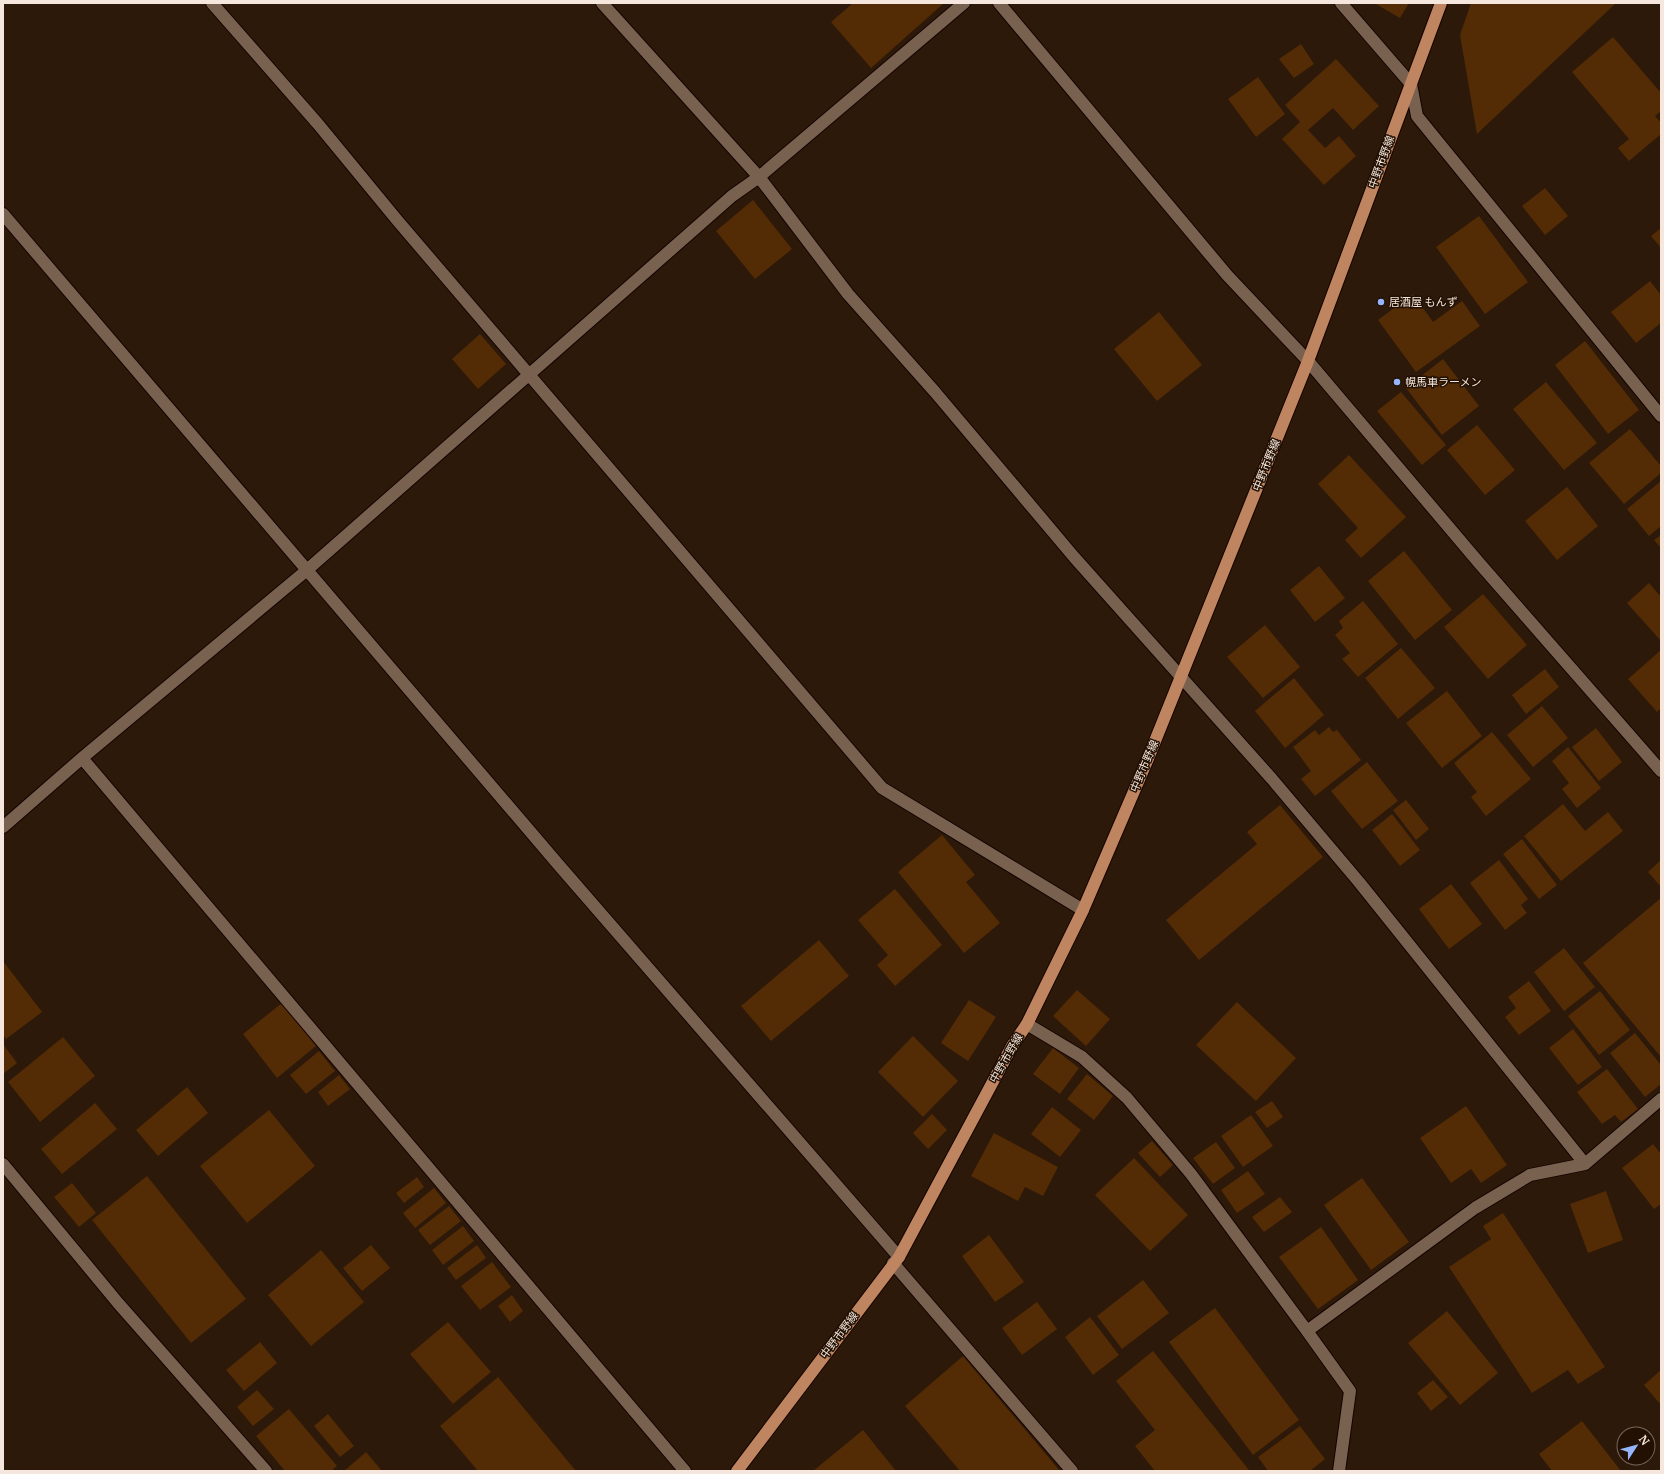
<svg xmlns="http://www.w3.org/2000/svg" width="1664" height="1474" viewBox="0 0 1664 1474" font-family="Merriweather,'Noto Sans JP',serif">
  <rect width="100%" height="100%" fill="#2d190a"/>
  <!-- building -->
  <path fill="#532b05" d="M853,3H944L871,68L831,22Z
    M1374,3H1409L1400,18Z
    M1471,3H1616L1477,134L1460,35Z
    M1613,37L1661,93V111L1655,116L1661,123V134L1629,161L1618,148L1629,139L1572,72Z
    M1301,44L1314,64L1294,78L1279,59Z
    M1336,59L1379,106L1353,130L1333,108L1308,130L1325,148L1339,136L1356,156L1324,185L1282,139L1300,122L1285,105Z
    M1258,77L1285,114L1256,137L1228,99Z
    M1545,188L1568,216L1545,235L1522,206Z
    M753,200L792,249L755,279L716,231Z
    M1479,216L1528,282L1485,314L1436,247Z
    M1661,228V248L1651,236Z
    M1650,281L1661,295V323L1636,343L1611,312Z
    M1413,294L1433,322L1462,301L1480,326L1416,372L1378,320Z
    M1159,312L1202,365L1157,401L1114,349Z
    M480,334L506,364L478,389L452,359Z
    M1585,341L1639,410L1608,434L1555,365Z
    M1443,359L1479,406L1442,435L1406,388Z
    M1546,382L1597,443L1564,470L1513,409Z
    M1401,392L1446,445L1422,465L1377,411Z
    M1477,425L1515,470L1485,495L1447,450Z
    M1630,429L1661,466V473L1624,504L1589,463Z
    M1349,455L1406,517L1361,558L1345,540L1358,528L1318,484Z
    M1661,481V526L1649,536L1627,509Z
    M1567,487L1598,526L1557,560L1525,521Z
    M1661,535V548L1654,540Z
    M1404,551L1452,610L1415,640L1368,581Z
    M1319,566L1345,598L1315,622L1290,590Z
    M1649,583L1661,597V641L1627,603Z
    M1483,594L1527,645L1488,679L1444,627Z
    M1363,601L1398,644L1358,677L1342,659L1350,653L1335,635L1343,628L1339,621Z
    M1265,625L1300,667L1263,698L1227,657Z
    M1401,648L1435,688L1398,719L1365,678Z
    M1661,650V708L1657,712L1628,679Z
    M1545,669L1559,687L1526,714L1512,695Z
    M1294,678L1324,715L1285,748L1255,711Z
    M1447,691L1482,736L1442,768L1406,723Z
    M1542,706L1568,738L1533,767L1507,735Z
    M1329,727L1333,732L1337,730L1361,760L1315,796L1301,779L1311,771L1293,747L1315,730L1319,735Z
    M1596,728L1622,762L1599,781L1572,747Z
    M1492,732L1531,779L1486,816L1471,797L1477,792L1454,763Z
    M1568,747L1601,788L1577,808L1562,789L1569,783L1552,761Z
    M1367,762L1398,801L1362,829L1331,791Z
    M1406,800L1429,829L1416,840L1393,810Z
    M1563,804L1585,831L1608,812L1623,831L1561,881L1524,836Z
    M1280,805L1323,857L1199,960L1166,920L1257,844L1247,832Z
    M1392,814L1420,850L1400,866L1372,830Z
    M942,835L975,875L966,882L1000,923L964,953L898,872Z
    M1522,839L1557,885L1539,899L1503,854Z
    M1499,860L1528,899L1521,905L1527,913L1505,930L1470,883Z
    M1661,860V887L1648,872Z
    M1451,884L1482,924L1449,949L1419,909Z
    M895,889L942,945L895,986L877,965L888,955L858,920Z
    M1661,898V1057L1583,963Z
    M819,940L849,976L771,1041L741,1006Z
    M1564,948L1595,987L1564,1011L1534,972Z
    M3,961L42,1012L6,1039L3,1035Z
    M1529,981L1551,1011L1519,1035L1505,1017L1516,1008L1508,997Z
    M1077,990L1110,1019L1086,1046L1053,1016Z
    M1600,991L1630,1030L1599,1055L1568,1016Z
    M969,1000L996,1017L968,1061L941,1043Z
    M1237,1002L1296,1058L1256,1101L1196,1045Z
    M282,1003L316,1046L277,1078L243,1034Z
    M1573,1029L1602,1067L1578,1085L1549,1048Z
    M1635,1033L1661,1065V1084L1645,1097L1610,1053Z
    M913,1036L958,1081L923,1117L878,1072Z
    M63,1037L95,1076L40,1122L8,1082Z
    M3,1044L17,1063L3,1074Z
    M1053,1048L1079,1068L1060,1094L1033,1074Z
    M319,1051L335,1071L306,1094L290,1075Z
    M1607,1069L1638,1109L1621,1122L1615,1115L1602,1124L1577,1092Z
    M1087,1074L1113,1096L1094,1120L1067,1099Z
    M339,1075L350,1089L328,1106L318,1092Z
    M187,1087L208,1113L158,1156L136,1130Z
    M1272,1101L1283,1117L1267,1128L1255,1112Z
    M95,1103L117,1129L62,1174L41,1149Z
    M1466,1106L1507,1165L1481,1183L1471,1169L1451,1183L1420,1138Z
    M1052,1107L1081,1130L1060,1157L1031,1134Z
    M269,1110L315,1166L247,1223L200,1166Z
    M932,1114L947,1130L928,1149L913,1133Z
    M1251,1115L1273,1146L1243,1167L1221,1136Z
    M994,1133L1058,1167L1043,1196L1025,1187L1018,1201L971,1176Z
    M1152,1141L1173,1165L1160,1177L1138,1153Z
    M1216,1142L1235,1168L1213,1184L1193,1158Z
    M1653,1144L1661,1154V1204L1654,1209L1622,1168Z
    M1134,1158L1188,1215L1150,1251L1095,1195Z
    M1248,1171L1265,1194L1237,1213L1221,1190Z
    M147,1176L246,1299L191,1343L92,1220Z
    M417,1177L424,1187L404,1203L396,1193Z
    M1362,1178L1409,1242L1371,1270L1324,1205Z
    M72,1183L96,1213L79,1227L54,1197Z
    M434,1188L446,1203L415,1228L403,1213Z
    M1606,1191L1623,1240L1588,1253L1570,1204Z
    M1280,1197L1292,1212L1264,1232L1252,1217Z
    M449,1206L461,1221L430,1245L418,1230Z
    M1503,1213L1605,1367L1578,1384L1568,1370L1532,1393L1449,1267L1491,1239L1483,1226Z
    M463,1226L474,1241L443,1265L432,1250Z
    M1321,1227L1358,1280L1318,1309L1279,1257Z
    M989,1235L1024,1282L995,1302L962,1256Z
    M371,1245L390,1268L362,1291L343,1268Z
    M477,1245L486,1258L456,1280L447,1268Z
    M321,1250L364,1302L311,1346L268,1295Z
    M492,1262L511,1287L480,1310L461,1286Z
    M1143,1280L1169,1313L1122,1349L1097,1316Z
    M512,1295L523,1311L510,1322L498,1306Z
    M1037,1302L1057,1329L1022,1355L1002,1328Z
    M1215,1308L1299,1420L1253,1455L1169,1342Z
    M1447,1311L1498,1373L1460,1405L1408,1343Z
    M1090,1317L1119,1355L1093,1375L1065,1337Z
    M448,1322L491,1372L453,1404L410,1354Z
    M260,1342L277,1363L244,1391L226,1370Z
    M1153,1351L1249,1470V1471H1155L1135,1446L1155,1430L1116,1381Z
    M963,1356L1060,1471H960L905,1406Z
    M1661,1370V1405L1644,1385Z
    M498,1377L576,1471H478L440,1426Z
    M1433,1380L1448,1397L1431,1411L1417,1393Z
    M257,1390L274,1409L253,1426L237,1407Z
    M289,1409L337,1466L331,1471H285L256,1436Z
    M328,1414L354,1446L340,1457L314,1426Z
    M1582,1421L1621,1471H1552L1539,1454Z
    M1300,1426L1325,1459L1310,1471H1268L1258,1457Z
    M863,1430L896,1471H813Z
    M366,1452L382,1471H344Z"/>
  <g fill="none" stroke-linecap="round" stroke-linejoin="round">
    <defs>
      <path id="minor" d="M212,3L318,124L397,220L882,788L1083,910
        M602,3L759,177L848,294L935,392L1074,557L1272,779L1359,882L1585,1164L1661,1099
        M999,3L1227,275L1308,361L1480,564L1661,771
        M1341,3L1411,84L1417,116L1661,416
        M3,214L557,863L899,1257
        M82,758L685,1471
        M3,827L82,758L307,570L732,196L759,177L964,3
        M1027,1024L1082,1057L1127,1098L1191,1174L1307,1331L1475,1208L1530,1175L1585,1164
        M3,1164L118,1303L266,1471
        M893,1263L1072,1471
        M1307,1331L1350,1391L1339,1471"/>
      <path id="major" d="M737,1471L899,1257L1012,1046L1027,1024L1083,910L1147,761L1308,361L1441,3"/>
    </defs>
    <!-- minor casing -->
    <use href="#minor" stroke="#140400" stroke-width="14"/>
    <!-- major casing -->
    <use href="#major" stroke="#140400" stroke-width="14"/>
    <!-- minor -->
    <use href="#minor" stroke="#796150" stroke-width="12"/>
    <!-- major -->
    <use href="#major" stroke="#bf8460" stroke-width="12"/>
  </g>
  <!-- markers -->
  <g fill="#95b6fd" stroke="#221003" stroke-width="1.5">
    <circle cx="1381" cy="302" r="4"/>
    <circle cx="1397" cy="382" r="4"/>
  </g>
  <g text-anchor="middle" stroke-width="3" stroke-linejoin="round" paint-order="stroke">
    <!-- street labels -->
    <g font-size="11" fill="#f5e7dd" stroke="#221003">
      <text transform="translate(1381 162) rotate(-70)" y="4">中野市野線</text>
      <text transform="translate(1266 465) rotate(-68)" y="4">中野市野線</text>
      <text transform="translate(1144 766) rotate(-67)" y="4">中野市野線</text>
      <text transform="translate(1006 1058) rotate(-60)" y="4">中野市野線</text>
      <text transform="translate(839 1335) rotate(-53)" y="4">中野市野線</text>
    </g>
    <!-- poi labels -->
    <g font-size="11" fill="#f5e7dd" stroke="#221003" text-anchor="start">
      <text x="1389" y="306">居酒屋 もんず</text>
      <text x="1405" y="386">幌馬車ラーメン</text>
    </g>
  </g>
  <!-- border -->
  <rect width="1664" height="1474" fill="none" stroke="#f5e7dd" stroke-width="8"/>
  <!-- north arrow -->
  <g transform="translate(1636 1446) rotate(54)"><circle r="19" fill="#221003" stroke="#76665a"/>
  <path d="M0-3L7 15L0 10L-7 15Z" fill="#95b6fd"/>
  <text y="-6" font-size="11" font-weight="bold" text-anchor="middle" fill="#f5e7dd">N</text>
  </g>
</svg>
